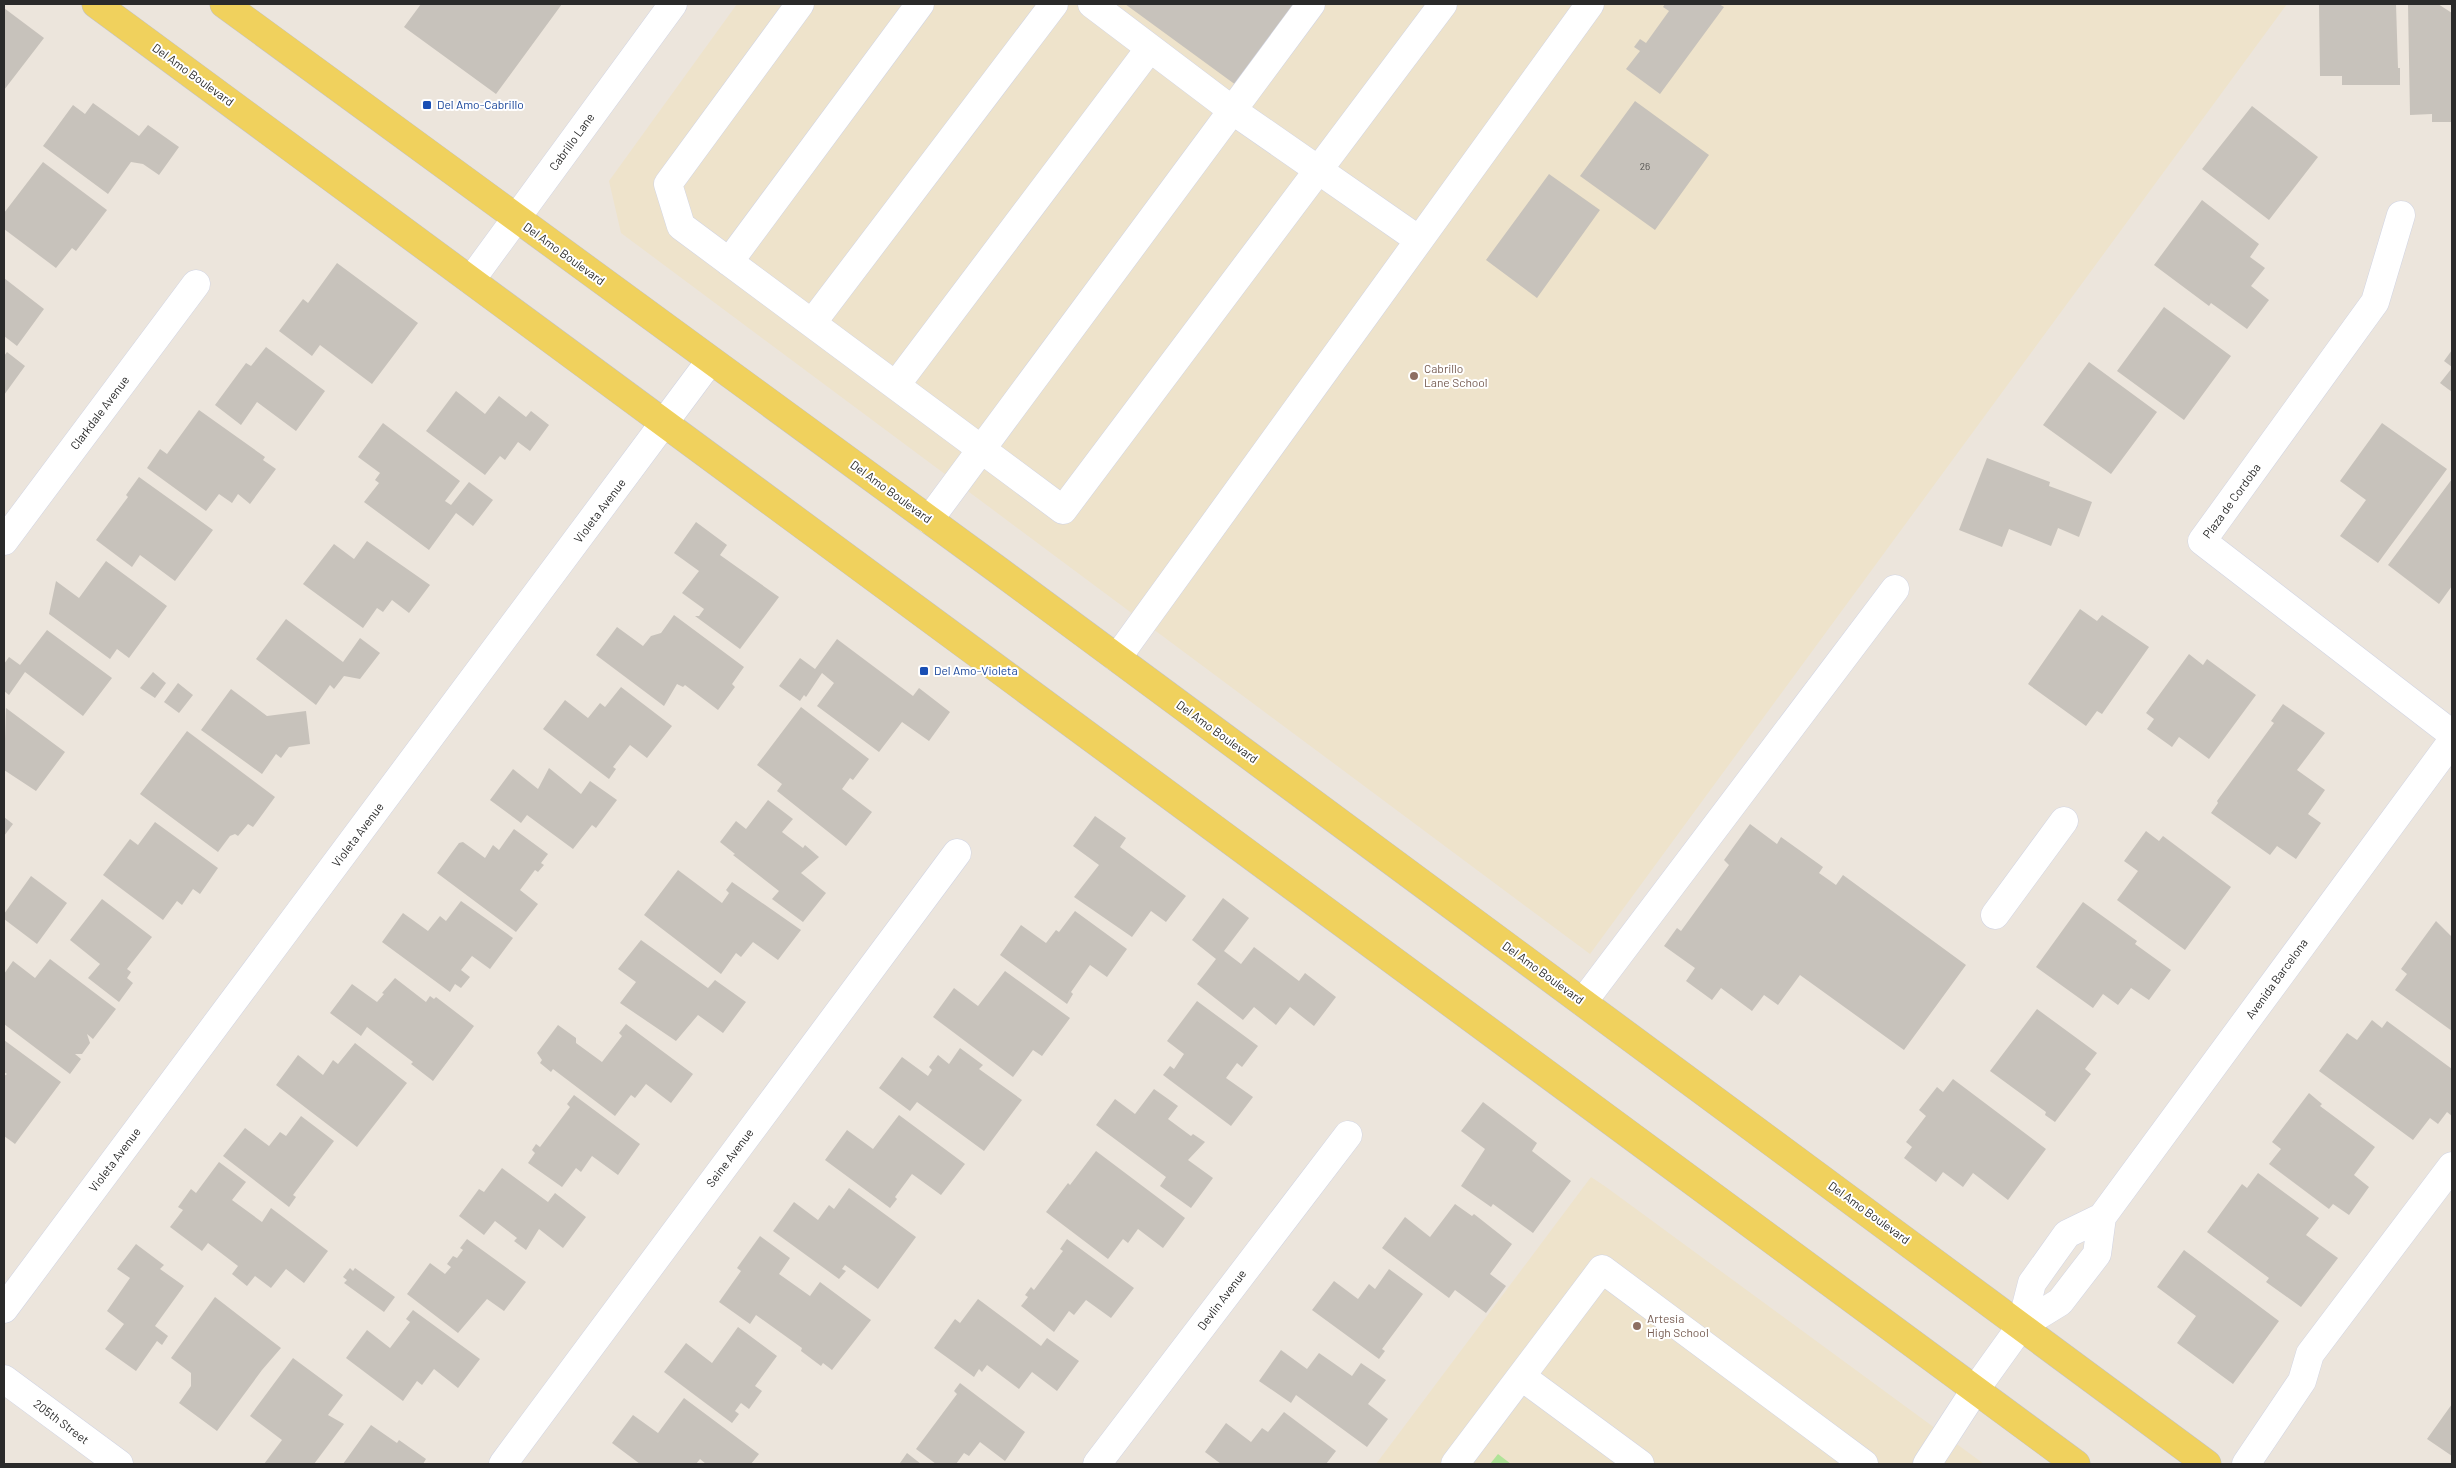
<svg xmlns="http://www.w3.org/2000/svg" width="2456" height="1468" viewBox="0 0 2456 1468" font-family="Barlow,sans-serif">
  <rect width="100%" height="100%" fill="#ece5dc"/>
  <!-- education -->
  <path fill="#eee3cb" d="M737,4H2287L1590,954L621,233L609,181Z
    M1591,1177L1606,1187L1984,1464H1376Z"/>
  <!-- green -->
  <path fill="#b0e398" d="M1498,1454L1511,1464H1490Z"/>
  <!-- building -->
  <path fill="#c7c2bb" d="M421,4H562L496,94L404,27Z
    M1125,4H1302L1240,88Z
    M1665,4H1719L1724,7L1660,94L1626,69L1640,51L1634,47L1640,39L1646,43L1669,11L1663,7Z
    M2319,4H2396L2398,68H2400V85H2342V76H2320Z
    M2408,4H2438L2452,13V122H2432V114L2410,115Z
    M4,8L44,38L4,90Z
    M1635,101L1709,155L1655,230L1580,176Z
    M93,103L139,136L148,125L179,147L159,175L143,164L131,162L108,194L43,146L73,105L85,114Z
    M2252,106L2318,157L2269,220L2202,169Z
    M43,162L107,210L76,251L72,248L56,268L4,229V213Z
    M1549,174L1600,210L1537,298L1486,260Z
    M2202,200L2259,244L2250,257L2265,268L2251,286L2269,300L2247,329L2211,303L2209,306L2154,265Z
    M337,263L418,323L372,384L320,345L312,356L279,331L303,299L308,303Z
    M4,278L44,309L17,346L4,336Z
    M2164,307L2231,356L2184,420L2117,371Z
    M266,347L325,391L296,431L257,402L241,425L215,405L246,363L251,366Z
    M2452,350V367L2444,361Z
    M7,352L25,366L4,395V356Z
    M2089,362L2157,412L2111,474L2043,425Z
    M2452,368V392L2440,383Z
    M456,391L485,414L499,396L526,417L531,411L549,425L530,451L518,442L505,460L500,456L485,475L426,431Z
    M199,410L265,457L263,460L276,469L250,504L238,494L232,503L219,494L206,511L147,468L160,449L167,454Z
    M383,423L460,481L445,501L451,505L469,482L493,500L473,526L456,513L429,550L364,502L379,483L375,480L380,473L358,457Z
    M2382,423L2447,469L2378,563L2340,536L2366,500L2340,481Z
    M1987,458L2050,482L2049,486L2092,502L2079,537L2058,528L2051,546L2009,529L2002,547L1959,530Z
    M139,477L213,530L175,581L140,555L132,567L96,540L128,497L126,495Z
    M2452,479V586L2439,604L2388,565Z
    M696,522L727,545L720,555L779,597L740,649L695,616H699L704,609L682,593L699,571L674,553Z
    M367,541L430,585L409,613L392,600L383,612L377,608L363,628L303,584L334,544L354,559Z
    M106,561L167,606L129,658L117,649L110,659L49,614L56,581L79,598Z
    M2080,609L2097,621L2102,615L2149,647L2102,714L2097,711L2086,726L2028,684Z
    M674,615L744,667L732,684L735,687L718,710L685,685L683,687L677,684L664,706L596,655L617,627L643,646L651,636L661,633Z
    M286,619L343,662L360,638L380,653L360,679L344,676L334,689L330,685L316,705L256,659Z
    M47,630L112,678L83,716L25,672L9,695L4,691V664L9,657L20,665Z
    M837,639L913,696L919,688L950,712L929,741L902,722L879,752L817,706L834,683L822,673L806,697L804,695L800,701L779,686L800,658L815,669Z
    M2189,654L2203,665L2207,659L2256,695L2209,759L2179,737L2172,747L2147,729L2154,719L2146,713Z
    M153,672L166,683L155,698L140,688Z
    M178,683L193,695L179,713L164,702Z
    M621,687L672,726L647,758L630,745L613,767L616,769L609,779L543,729L565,700L588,718L600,703L605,707Z
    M231,689L267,716L306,711L310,744L289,747L281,758L276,754L262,774L201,730Z
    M2283,704L2325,733L2297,770L2325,790L2308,814L2321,823L2296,859L2277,846L2270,855L2211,813L2218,803L2217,801L2274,723L2271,721Z
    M801,707L869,759L853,780L850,778L842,789L872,812L846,846L777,791L782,784L757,765Z
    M6,708L65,752L36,791L4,770Z
    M187,731L275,797L253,827L248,824L238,836L235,834L230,836L218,852L140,794Z
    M549,768L581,794L590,781L617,800L596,828L592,825L573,849L527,815L521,823L490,800L513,769L538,789Z
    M768,800L793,819L782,832L803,848L805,845L819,857L801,873L826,893L803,922L772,899L779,891L733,855L735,854L720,842L736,821L746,829Z
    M1095,816L1126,838L1120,847L1186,896L1166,922L1151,911L1132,937L1074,897L1099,865L1073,846Z
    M4,817L13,824L4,836Z
    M155,822L218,868L200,894L193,889L182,905L177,901L163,920L103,875L130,839L138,845Z
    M1750,824L1777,844L1781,837L1823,867L1819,873L1836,885L1843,875L1966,965L1904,1050L1800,975L1778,1005L1764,995L1752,1011L1721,988L1712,1000L1686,981L1695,968L1664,946L1677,928L1681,931L1729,865L1724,860Z
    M514,829L548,854L541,863L544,865L538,872L535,870L520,890L538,904L516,932L437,873L459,843L463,842L485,858L493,845L499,850Z
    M2146,831L2159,841L2163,836L2231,887L2185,950L2117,900L2138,871L2124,861Z
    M678,870L722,903L729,893L726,890L732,882L801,930L778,960L753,942L741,957L736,953L721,974L644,915Z
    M31,876L67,903L37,944L4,919V914Z
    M1223,898L1249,918L1224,951L1241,964L1254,947L1299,981L1305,973L1336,997L1314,1026L1290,1007L1276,1025L1254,1007L1243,1020L1197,984L1216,959L1192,940Z
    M102,899L152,937L127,969L131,972L127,978L133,983L119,1002L88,978L100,964L70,940Z
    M461,901L513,938L490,969L472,956L461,970L470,977L461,988L455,984L450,992L382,942L403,913L428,931L440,916L446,921Z
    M2083,902L2137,941L2135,944L2171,970L2149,1000L2131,988L2118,1005L2103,994L2093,1008L2036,967Z
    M1075,911L1127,949L1107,977L1090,965L1071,992L1073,994L1067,1004L1000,955L1021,925L1046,943L1056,930L1059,932Z
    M2436,921L2452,937V1031L2395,990L2407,974L2401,969Z
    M641,940L708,988L715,980L746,1002L723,1033L698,1015L676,1041L620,1003L636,982L618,969Z
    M50,959L116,1009L93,1039L87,1034L90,1043L82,1054H75L81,1059L70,1074L4,1024V974L13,961L35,978Z
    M1005,971L1070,1018L1042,1056L1033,1050L1013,1077L933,1017L954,988L978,1006Z
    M395,978L426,1002L430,996L434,999L436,997L474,1026L433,1081L411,1064L413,1062L367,1027L361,1036L330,1013L352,984L377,1002L384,994L382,993Z
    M1197,1001L1258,1046L1242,1067L1237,1063L1226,1078L1253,1097L1231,1126L1163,1075L1170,1066L1174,1069L1184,1054L1167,1041Z
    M2037,1009L2097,1053L2085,1069L2091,1074L2055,1122L2045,1115L2046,1112L1990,1071Z
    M2372,1020L2382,1028L2387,1021L2452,1069V1116L2447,1112L2438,1124L2430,1118L2413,1140L2319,1071L2347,1033L2357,1040Z
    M626,1024L693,1074L671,1103L646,1084L635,1098L631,1095L615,1116L553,1069L551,1072L540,1063L542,1060L537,1053L558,1025L576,1038V1043L602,1062L622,1036L619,1033Z
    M4,1040L61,1082L15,1144L4,1136V1076L7,1074L4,1072Z
    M355,1043L407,1083L357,1147L276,1085L298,1055L323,1075L333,1060L338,1064Z
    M960,1048L983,1065L979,1069L1022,1100L984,1151L917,1102L910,1111L879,1088L902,1057L928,1076L932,1070L929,1067L938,1055L949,1064Z
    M1953,1079L2046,1149L2008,1200L1973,1173L1963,1187L1943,1172L1936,1182L1904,1158L1912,1147L1906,1142L1926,1116L1919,1110L1937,1087L1943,1092Z
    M1154,1089L1178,1106L1168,1119L1191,1136L1193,1134L1205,1142L1188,1160L1213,1178L1191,1208L1160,1186L1166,1177L1096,1125L1115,1099L1135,1114Z
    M2309,1093L2322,1104L2320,1106L2375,1147L2354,1175L2369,1187L2349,1215L2333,1204L2329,1209L2269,1164L2281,1149L2272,1142Z
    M574,1095L640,1144L618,1175L592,1156L581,1172L576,1168L562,1187L528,1163L535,1153L532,1150L536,1144L540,1147L570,1107L567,1104Z
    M1483,1102L1537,1143L1532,1151L1571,1181L1533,1233L1493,1204L1491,1207L1461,1186L1485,1149L1461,1131Z
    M899,1115L965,1164L941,1195L912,1174L895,1197L897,1199L890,1208L825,1160L847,1130L873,1149Z
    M301,1116L334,1141L293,1195L296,1197L289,1207L223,1156L245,1128L269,1146L280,1132L286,1136Z
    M1096,1151L1185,1218L1163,1248L1138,1229L1128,1243L1123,1239L1108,1259L1046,1212L1068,1183L1070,1185Z
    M219,1162L246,1182L232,1200L262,1222L271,1208L328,1251L304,1283L286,1269L271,1288L255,1276L247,1286L232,1274L238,1266L208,1243L202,1251L170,1227L183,1210L178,1207L191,1189L196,1193Z
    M502,1168L548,1202L555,1193L586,1217L563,1248L539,1229L526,1250L514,1241L517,1238L495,1221L484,1235L459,1216L479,1189L484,1192Z
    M2258,1173L2319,1218L2306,1235L2338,1258L2301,1307L2266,1282L2269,1278L2207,1232L2242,1184L2247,1188Z
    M849,1188L916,1237L878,1289L845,1265L842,1269L846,1271L839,1279L773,1231L794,1202L818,1220L829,1205L834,1209Z
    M1455,1204L1472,1216L1474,1214L1512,1244L1490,1274L1506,1286L1486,1313L1455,1290L1449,1298L1382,1248L1405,1217L1430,1237Z
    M760,1236L790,1258L779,1274L810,1296L820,1282L871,1320L832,1370L823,1363L821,1366L801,1351L802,1348L756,1315L750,1324L719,1302L741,1271L737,1268Z
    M467,1239L526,1282L504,1311L487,1299L458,1333L407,1294L430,1263L445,1274L451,1267L447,1264L453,1256L457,1258L463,1250L460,1248Z
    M1067,1239L1134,1288L1111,1318L1086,1300L1074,1315L1069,1311L1054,1332L1021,1306L1028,1297L1025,1295L1031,1287L1034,1290L1063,1251L1060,1249Z
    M136,1244L164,1265L160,1269L184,1286L155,1326L168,1336L162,1345L157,1341L136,1371L105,1349L124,1324L107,1311L130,1278L117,1269Z
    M2184,1250L2279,1321L2233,1384L2177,1343L2196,1316L2157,1287Z
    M350,1268L353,1271L355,1268L395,1297L384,1312L344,1283L347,1280L343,1277Z
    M1389,1269L1423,1294L1382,1349L1385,1351L1379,1359L1312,1310L1334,1281L1358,1299L1369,1284L1375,1289Z
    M215,1297L281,1348L262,1370L217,1431L179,1403L191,1386V1373L171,1358Z
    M978,1299L1041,1346L1047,1338L1079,1361L1057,1391L1032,1372L1019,1389L987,1365L982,1372L979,1369L974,1377L934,1348L955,1319L960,1323Z
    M413,1310L480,1359L458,1388L434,1369L422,1385L417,1381L403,1401L346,1358L367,1330L390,1348L410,1322L406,1319Z
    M738,1327L777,1356L755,1386L762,1391L749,1409L741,1403L735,1411L739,1414L732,1423L664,1372L686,1343L712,1363Z
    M1281,1350L1307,1369L1319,1353L1352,1376L1361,1363L1386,1380L1368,1404L1388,1419L1367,1447L1296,1395L1291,1403L1259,1381Z
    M293,1358L343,1395L328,1415L344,1424L314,1464H264L282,1440L250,1416Z
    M960,1383L1025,1432L1005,1461L980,1442L969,1456L964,1453L956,1464H936L916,1449L957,1394L954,1391Z
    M684,1398L759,1454L751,1464H706L700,1459L696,1464H640L612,1443L633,1415L658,1433Z
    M2452,1404V1456L2427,1439Z
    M1284,1412L1336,1451L1326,1464H1221L1205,1452L1226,1423L1251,1442L1262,1428L1268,1432Z
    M371,1425L397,1443L399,1440L426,1459L423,1464H343Z
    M907,1453L921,1464L900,1463Z"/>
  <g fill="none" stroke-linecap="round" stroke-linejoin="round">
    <defs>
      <path id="minor" d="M800,4L668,184L681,226L1063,510L1443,4
        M1092,4L1232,110L1419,240
        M2401,215L2375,302L2202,541L2452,734
        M729,262L920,4
        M471,280L673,4
        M812,323L1054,4
        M896,385L1150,48
        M929,520L1311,4
        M4,541L196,284
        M1117,658L1590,4
        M1995,915L2064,821
        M1583,1002L1895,589
        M4,1309L710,361
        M2021,1326L2032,1283L2067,1234L2102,1217L2452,741
        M1522,1377L1640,1464
        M4,1379L119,1464
        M503,1464L957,853
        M1097,1464L1348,1135
        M1455,1464L1602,1269L1864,1464
        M1927,1464L1975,1390L2021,1326L2060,1302L2097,1254L2102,1217
        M2246,1464L2302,1381L2310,1354L2452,1166"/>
      <path id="major" d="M96,4L2076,1464
        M224,4L998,570L2207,1464"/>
    </defs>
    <!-- minor casing -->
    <use href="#minor" stroke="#d1d4e3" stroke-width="29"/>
    <!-- major casing -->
    <use href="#major" stroke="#c3c3c3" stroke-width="29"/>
    <!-- minor -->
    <use href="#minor" stroke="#fff" stroke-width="28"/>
    <!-- major -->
    <use href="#major" stroke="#f0d15d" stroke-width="28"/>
  </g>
  <!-- markers -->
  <g fill="#1a4fb4" stroke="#fff" stroke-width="2">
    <rect x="422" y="100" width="10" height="10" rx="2.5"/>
    <rect x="919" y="666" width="10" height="10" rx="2.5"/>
  </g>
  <g fill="#8d6e63" stroke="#fff" stroke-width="2">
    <circle cx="1414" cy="376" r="5"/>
    <circle cx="1637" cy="1326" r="5"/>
  </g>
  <g text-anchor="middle" stroke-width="4" stroke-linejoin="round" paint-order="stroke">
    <!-- number labels -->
    <g font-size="10" fill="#51504e">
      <text x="1645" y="170">26</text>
    </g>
    <!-- street labels -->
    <g font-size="12" fill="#2a2a2a" stroke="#fff">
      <text transform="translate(193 75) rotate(36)" y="4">Del Amo Boulevard</text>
      <text transform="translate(572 142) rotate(-54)" y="4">Cabrillo Lane</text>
      <text transform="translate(564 254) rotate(36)" y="4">Del Amo Boulevard</text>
      <text transform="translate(100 413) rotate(-53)" y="4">Clarkdale Avenue</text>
      <text transform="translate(891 492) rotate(36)" y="4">Del Amo Boulevard</text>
      <text transform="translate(2232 501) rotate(-54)" y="4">Plaza de Cordoba</text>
      <text transform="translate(600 511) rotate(-53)" y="4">Violeta Avenue</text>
      <text transform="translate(1217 732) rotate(36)" y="4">Del Amo Boulevard</text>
      <text transform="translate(358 835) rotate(-53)" y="4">Violeta Avenue</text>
      <text transform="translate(1543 973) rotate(36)" y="4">Del Amo Boulevard</text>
      <text transform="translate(2277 979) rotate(-54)" y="4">Avenida Barcelona</text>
      <text transform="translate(730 1158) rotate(-53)" y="4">Seine Avenue</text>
      <text transform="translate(115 1160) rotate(-53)" y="4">Violeta Avenue</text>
      <text transform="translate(1869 1213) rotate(36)" y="4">Del Amo Boulevard</text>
      <text transform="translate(1222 1300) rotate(-53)" y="4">Devlin Avenue</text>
      <text transform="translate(61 1422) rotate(37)" y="4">205th Street</text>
    </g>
    <!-- transit labels -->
    <g font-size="12" fill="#164399" stroke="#fff" text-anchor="start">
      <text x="437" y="109">Del Amo-Cabrillo</text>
      <text x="934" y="675">Del Amo-Violeta</text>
    </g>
    <!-- education labels -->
    <g font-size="12" fill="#785e54" stroke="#fff" text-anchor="start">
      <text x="1424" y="373">Cabrillo<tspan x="1424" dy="14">Lane School</tspan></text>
      <text x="1647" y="1323">Artesia<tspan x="1647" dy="14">High School</tspan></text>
    </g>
  </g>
  <!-- border -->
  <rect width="2456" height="1468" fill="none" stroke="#2a2a2a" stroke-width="10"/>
</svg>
